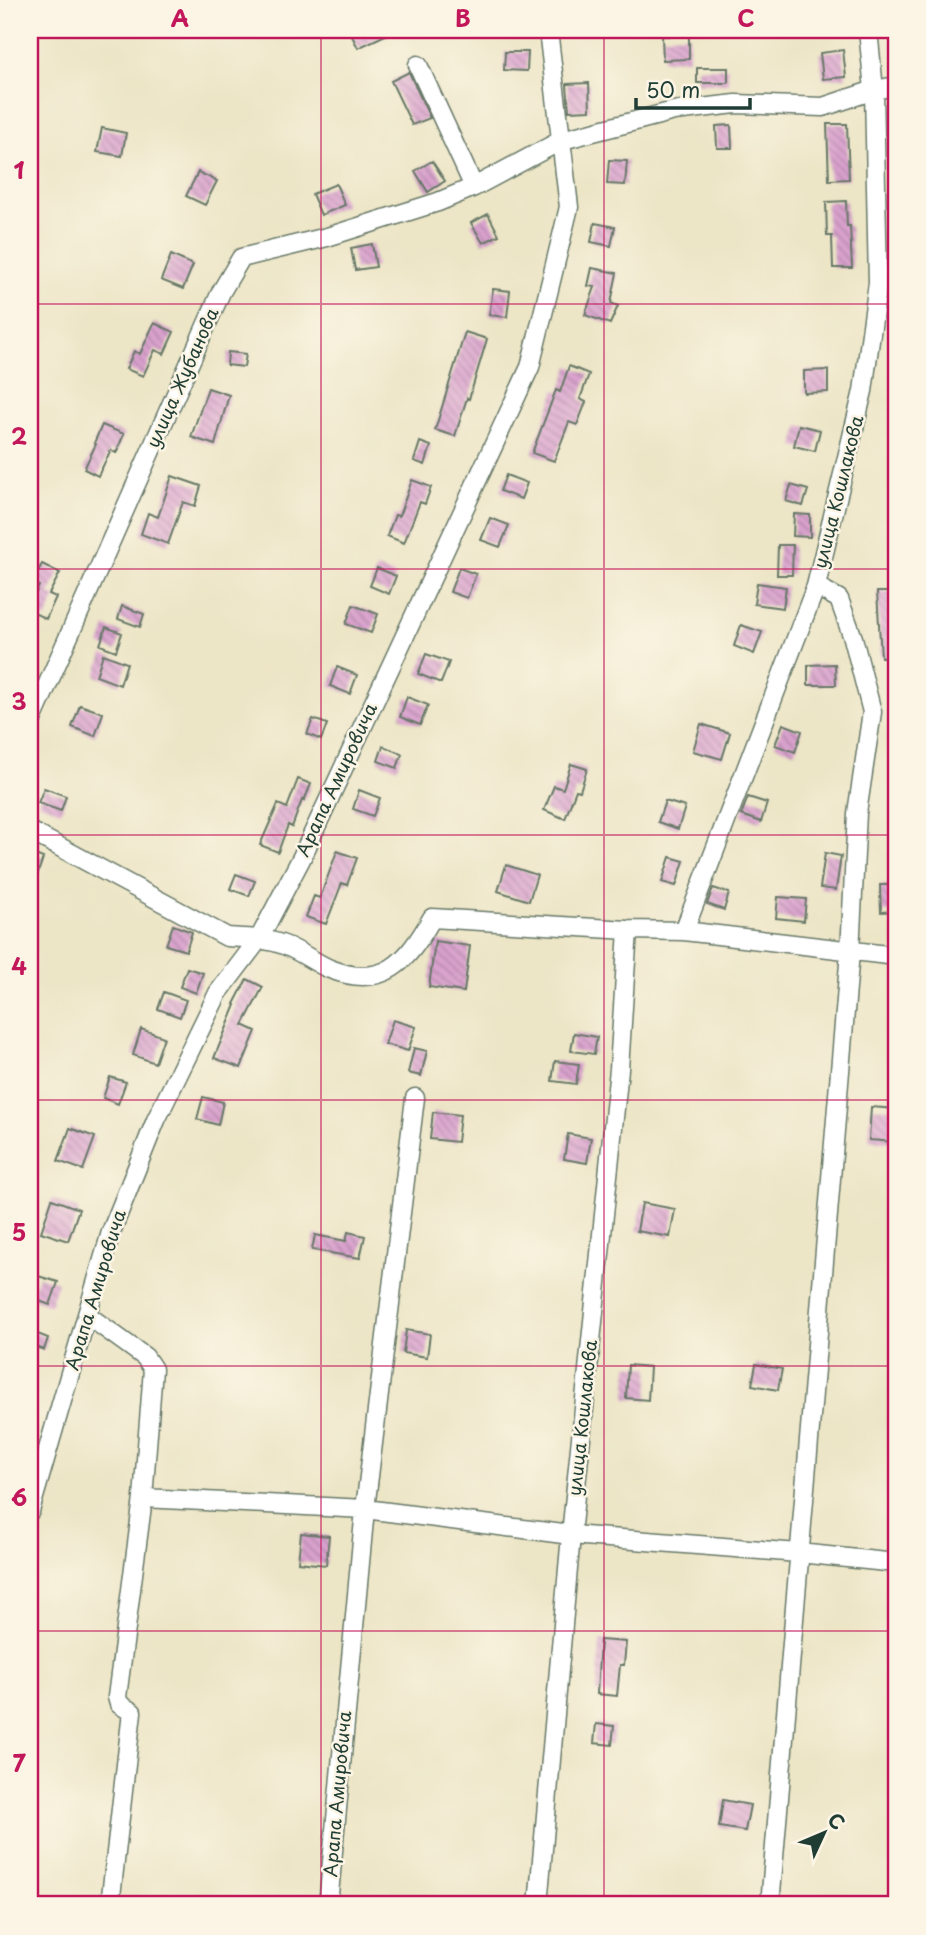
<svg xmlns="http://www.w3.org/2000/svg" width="926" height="1935" viewBox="0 0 926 1935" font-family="'Playpen Sans',sans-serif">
  <defs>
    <pattern id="building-back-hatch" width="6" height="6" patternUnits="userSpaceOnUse" patternTransform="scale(1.75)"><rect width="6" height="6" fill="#daa2ce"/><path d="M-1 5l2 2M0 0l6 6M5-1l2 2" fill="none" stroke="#b085a8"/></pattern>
  </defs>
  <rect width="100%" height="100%" fill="#fcf5e5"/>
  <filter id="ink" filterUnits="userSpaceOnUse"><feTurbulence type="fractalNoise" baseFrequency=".0143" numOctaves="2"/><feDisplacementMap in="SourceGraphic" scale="14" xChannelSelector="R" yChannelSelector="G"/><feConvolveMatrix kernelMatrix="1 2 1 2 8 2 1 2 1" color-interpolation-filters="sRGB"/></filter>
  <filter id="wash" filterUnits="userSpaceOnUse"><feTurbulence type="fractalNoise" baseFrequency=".00686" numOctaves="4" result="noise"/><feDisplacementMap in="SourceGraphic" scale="28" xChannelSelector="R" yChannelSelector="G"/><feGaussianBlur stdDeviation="1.57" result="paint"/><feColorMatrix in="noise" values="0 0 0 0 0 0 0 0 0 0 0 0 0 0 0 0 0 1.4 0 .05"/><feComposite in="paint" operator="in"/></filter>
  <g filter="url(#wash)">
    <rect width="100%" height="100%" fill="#ece5c6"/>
    <g id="blocks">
      <!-- building -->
      <path fill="url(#building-back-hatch)" d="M349,30H396L358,48Z
        M689,35V59L663,60L662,36Z
        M843,50L846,77L823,79L820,53Z
        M505,52H528L527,71L504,70Z
        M697,68H728V83H697Z
        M409,72L430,118L412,125L391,81Z
        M589,83L590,110L569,111L567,84Z
        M827,124H847L849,179L829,180Z
        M731,125L732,148H717L716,126Z
        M102,128L126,133L122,156L97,152Z
        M609,160L627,161L625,185L607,184Z
        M432,161L445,181L428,192L415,171Z
        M198,172L217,181L205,205L186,196Z
        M336,184L345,205L321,215L312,194Z
        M846,201L847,226H850L852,268H833L832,236H827L826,202Z
        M488,214L499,235L483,243L471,223Z
        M595,223L615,227L611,246L591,242Z
        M372,244L376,267L355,270L351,248Z
        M171,255L193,265L183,289L161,280Z
        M592,268L617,273L611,303L618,306L610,324L585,315L595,287L588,286Z
        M493,289L510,291L507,317L489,315Z
        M154,323L174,332L164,354L155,350L143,376L126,369L134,351L140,354Z
        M465,332L487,339L469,399L467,398L455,436L435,430Z
        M228,352L246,354L244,367L227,365Z
        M569,366L589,374L580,399L586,402L577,425L569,422L554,461L532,453L556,390L560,392Z
        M828,370V392L804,393V371Z
        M208,388L229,395L215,445L191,437Z
        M102,425L124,434L116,453L111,450L98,476L84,469L96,444L94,443Z
        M799,425L820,430L815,451L794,446Z
        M420,442L431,446L425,465L414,461Z
        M506,475L527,483L521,499L500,491Z
        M172,476L201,486L195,506L183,502L168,544L141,534L148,513L158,517Z
        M412,480L431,487L425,504L420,502L404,543L387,536L395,515L399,516Z
        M791,485L808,490L803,506L786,501Z
        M794,514L810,515V537L793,536Z
        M490,518L509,525L500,547L481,540Z
        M778,545H793L792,575H777Z
        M42,564L60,573L49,594L56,597L46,619L30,611V605L39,586L32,583Z
        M377,568L396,576L389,594L370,586Z
        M459,568L476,574L467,598L450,592Z
        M757,583L786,587L783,608L754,604Z
        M877,592H896V657H881Z
        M353,605L378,614L371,633L346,624Z
        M122,606L144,614L140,627L118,619Z
        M741,625L762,632L754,654L734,646Z
        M106,627L122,633L116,651L100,645Z
        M103,654L127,663L120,685L96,676Z
        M426,654L449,662L441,683L418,674Z
        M835,664L836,685H808V665Z
        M337,667L357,675L350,694L330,686Z
        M407,697L428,705L420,725L400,717Z
        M80,705L103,713L95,736L72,727Z
        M313,719L327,724L321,740L307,734Z
        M701,724L730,733L722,759L693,751Z
        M783,724L802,731L795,752L775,745Z
        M383,746L402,754L397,768L378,761Z
        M571,764L587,769L580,791L576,790L565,819L544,810L554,786L563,789Z
        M298,779L311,784L304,801L302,800L292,827L288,825L278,852L260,845L278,804L287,808Z
        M44,788L66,796L61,811L38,803Z
        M359,790L380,798L373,816L353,809Z
        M748,797L767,803L761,822L741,815Z
        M665,801L685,807L678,829L658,822Z
        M337,851L357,858L347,885L342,883L326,924L306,917L314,896L320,898Z
        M30,853L43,858L32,890H30Z
        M825,853L841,856L836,890L820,888Z
        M670,857L684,861L676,886L662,882Z
        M506,865L537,875L529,901L498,891Z
        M236,874L255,881L249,896L230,889Z
        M880,885H896V911L881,912Z
        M713,888L729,893L724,910L707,904Z
        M778,897L806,899L804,921L776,918Z
        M173,925L192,932L186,951L166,945Z
        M435,941L470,946L464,992L429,987Z
        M187,968L203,973L196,993L180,987Z
        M247,979L263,987L243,1025L256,1031L241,1068L214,1058L236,1005L234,1004Z
        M164,992L186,1000L180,1017L158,1009Z
        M393,1020L416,1027L408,1051L385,1044Z
        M141,1029L164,1037L155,1063L133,1055Z
        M574,1033L597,1037L594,1054L571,1051Z
        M414,1048L427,1051L421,1076L408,1073Z
        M555,1061L579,1064L576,1084L552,1081Z
        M110,1077L126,1082L118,1104L103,1098Z
        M203,1097L223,1102L218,1125L197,1119Z
        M871,1107L896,1109V1142L869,1140Z
        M433,1112L460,1115L457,1142L430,1139Z
        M70,1128L95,1137L83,1170L58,1161Z
        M568,1134L591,1138L587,1163L564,1159Z
        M52,1199L79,1209L68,1241L41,1232Z
        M642,1203L675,1209L670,1237L637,1231Z
        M348,1232L365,1236L360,1258L312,1250L315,1235L346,1241Z
        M38,1276L58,1282L50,1305L31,1298Z
        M406,1330L430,1334L427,1357L403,1353Z
        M30,1331L48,1338L44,1350L30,1345Z
        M756,1364L782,1369L778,1390L752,1385Z
        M628,1365L650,1367L648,1400L626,1398Z
        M301,1533L329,1536L326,1565L298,1562Z
        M600,1640L626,1642L624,1665H620L617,1696L597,1694Z
        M596,1724L614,1726L612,1745L594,1743Z
        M723,1800L750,1805L745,1831L719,1827Z"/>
    </g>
  </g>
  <g filter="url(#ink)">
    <use href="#blocks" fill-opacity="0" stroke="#677867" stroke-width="2"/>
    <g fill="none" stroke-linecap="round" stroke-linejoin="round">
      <defs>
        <path id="minor" d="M418,65L474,187
          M30,724L221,292L241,258L327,237L438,202L474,187L562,140L674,111L736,104L823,107L874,90L896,86
          M30,831L227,937C245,938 264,938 281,944C298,949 313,962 330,969C384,990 407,962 432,918L628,930L684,931L896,956
          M684,931L816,586L863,391L878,283L874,90L868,30
          M87,1315L145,1357L153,1369L143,1498
          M30,1511L111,1232L156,1120L218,993L259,939L301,859L530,367L569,207L548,30
          M110,1905L132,1712L119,1704L117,1697L143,1498L365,1509L571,1535L799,1553L896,1563
          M328,1905L365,1509L415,1098
          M538,1905L571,1535L619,1069L628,930
          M770,1905L850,952L857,813L872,712L853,638L839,599L816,586"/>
      </defs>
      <!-- minor casing -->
      <use href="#minor" stroke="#677867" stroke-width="21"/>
      <!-- minor -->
      <use href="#minor" stroke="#fff" stroke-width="18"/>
    </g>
  </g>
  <!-- grid -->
  <path fill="none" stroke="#c2185b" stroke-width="2" stroke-opacity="0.55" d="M321,30V1905M604,30V1905M30,304H896M30,569H896M30,835H896M30,1100H896M30,1366H896M30,1631H896"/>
  <g text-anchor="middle" stroke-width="5" stroke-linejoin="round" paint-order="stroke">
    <!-- street labels -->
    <g font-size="18" fill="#1f3d34" stroke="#fcf5e5">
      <text transform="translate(183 378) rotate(-66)" y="6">улица Жубанова</text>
      <text transform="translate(839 492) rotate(-76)" y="6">улица Кошлакова</text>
      <text transform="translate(337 780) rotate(-65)" y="6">Арапа Амировича</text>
      <text transform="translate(96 1290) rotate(-73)" y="6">Арапа Амировича</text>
      <text transform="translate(583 1418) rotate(-84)" y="6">улица Кошлакова</text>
      <text transform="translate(338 1794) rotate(-85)" y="6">Арапа Амировича</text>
    </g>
  </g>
  <!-- margin -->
  <rect width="926" height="1935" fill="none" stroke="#fcf5e5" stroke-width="77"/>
  <!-- north arrow -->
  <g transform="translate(824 1833) rotate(46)" stroke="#fcf5e5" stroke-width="5" paint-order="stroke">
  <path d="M0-5L12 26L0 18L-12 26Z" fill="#1f3d34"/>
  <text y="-10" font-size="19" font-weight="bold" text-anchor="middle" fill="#1f3d34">С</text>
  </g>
  <!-- scale -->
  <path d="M636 98v10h114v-10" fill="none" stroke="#1f3d34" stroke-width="3.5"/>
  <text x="646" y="98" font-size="21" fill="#1f3d34" stroke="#fcf5e5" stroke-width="5" paint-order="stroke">50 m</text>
  <rect x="38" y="38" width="850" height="1858" fill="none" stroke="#c2185b" stroke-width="2.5"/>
  <g font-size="23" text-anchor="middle" font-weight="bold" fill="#c2185b">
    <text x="180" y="27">A</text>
    <text x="463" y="27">B</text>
    <text x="746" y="27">C</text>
    <text x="19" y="179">1</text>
    <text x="19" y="445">2</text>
    <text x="19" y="710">3</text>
    <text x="19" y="975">4</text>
    <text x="19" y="1241">5</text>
    <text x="19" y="1506">6</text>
    <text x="19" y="1772">7</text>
  </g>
</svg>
